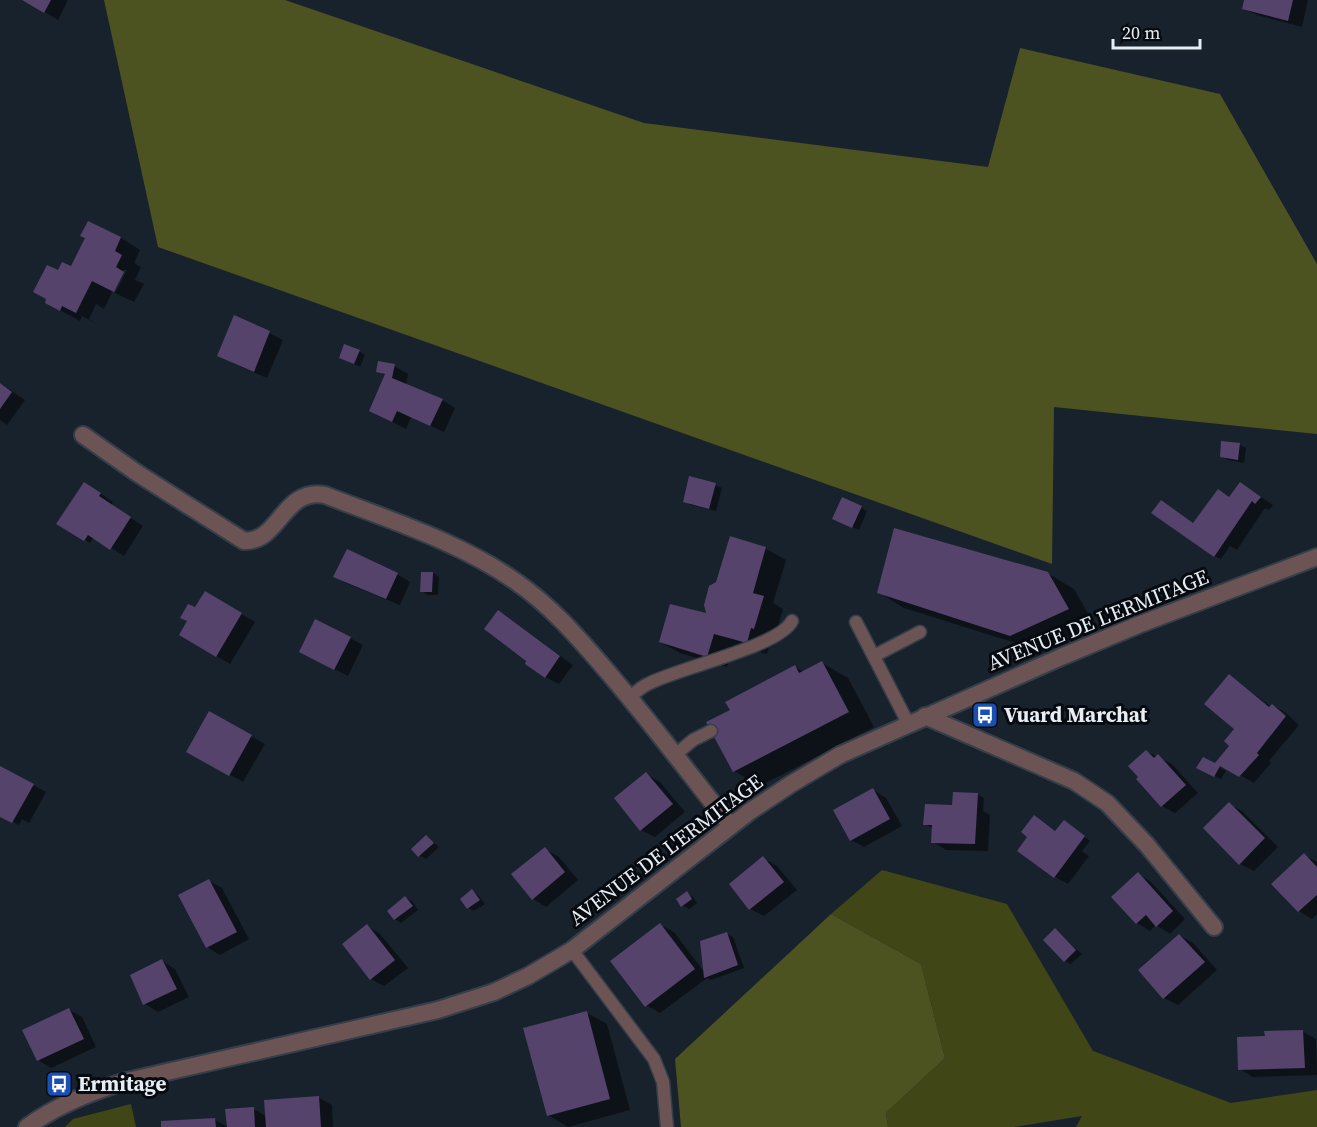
<svg xmlns="http://www.w3.org/2000/svg" width="1317" height="1127" viewBox="0 0 1317 1127" font-family="'Source Serif 4',serif">
  <rect width="100%" height="100%" fill="#18222d"/>
  <!-- green -->
  <path fill="#414616" d="M882,870L1007,904L1093,1051L1231,1103L1317,1090V1127H1076L1082,1116L1014,1127H888L886,1113L945,1058L921,964L831,914Z
    M131,1104L136,1127H65L73,1119Z"/>
  <!-- forest -->
  <path fill="#4d5221" d="M104,0H285L644,123L988,167L1020,48L1220,94L1317,264V434L1054,407L1052,564L158,247Z
    M831,914L921,964L945,1058L886,1113L888,1127H681L675,1059Z"/>
  <!-- shadow -->
  <path fill="#0007" d="M25,0H68L58,20Z
    M1245,0H1308L1302,27L1257,15L1243,8Z
    M121,238L140,250L134,263L141,267L135,280L144,284L134,302L115,293L127,270H123L104,309L96,304L89,319L97,324L82,316L80,321L47,303L59,272L72,268Z
    M269,333L283,340L267,378L232,363Z
    M359,351L365,355L360,367L347,360Z
    M394,366L408,374L406,385L442,400L455,408L444,432L411,417L406,429L371,411L386,376L378,371Z
    M0,383L25,400L7,425L0,420Z
    M1240,445L1246,448L1244,463L1228,460L1221,456Z
    M1241,484L1273,505L1269,510L1265,508L1237,550L1230,546L1221,559L1214,556L1194,525L1218,490L1231,498Z
    M715,485L722,488L716,511L691,505L685,501Z
    M97,491L113,502L111,505L143,526L124,556L94,537L90,543L58,523Z
    M861,507L867,511L859,530L840,522Z
    M731,538L766,549L786,560L773,603L783,609L774,640L771,639L767,654L734,645L727,667L680,653L660,642L708,616Z
    M433,573L439,577L438,595H428L421,591Z
    M1047,573L1074,589L1094,624L1038,650L904,608L878,592Z
    M397,574L410,582L400,605L348,584L335,577Z
    M205,593L255,622L230,664L181,635Z
    M511,620L573,665L559,684L545,677L528,661Z
    M350,638L363,645L348,676L314,659Z
    M822,663L848,678L874,727L760,786L734,771L732,710L795,667L804,672Z
    M1230,676L1271,707L1272,705L1286,713L1299,725L1269,761L1271,763L1254,783L1217,762L1230,748L1234,731Z
    M209,713L265,744L243,782L188,751Z
    M1147,752L1172,764L1198,793L1175,813L1162,806Z
    M1203,759L1226,771L1221,779L1198,767Z
    M0,767L46,792L29,823L22,819L19,825L0,815Z
    M646,774L660,782L685,812L655,837L641,830Z
    M873,790L886,798L902,826L864,847L851,840Z
    M954,794L978,795L984,798L983,811L990,815L988,851L946,850L933,842L934,829L925,824L953,806Z
    M1229,804L1242,811L1278,847L1254,871L1240,864L1205,828Z
    M1034,817L1057,832L1070,826L1090,841L1082,851L1089,856L1068,884L1055,877L1029,837Z
    M427,837L439,847L426,859L419,855Z
    M545,849L559,857L578,880L546,907L533,899Z
    M1304,855L1317,862V914L1312,919L1299,911Z
    M763,858L777,866L797,890L764,916L750,909Z
    M1138,874L1151,882L1185,919L1170,934L1156,925L1150,931L1137,923L1113,898Z
    M209,881L222,888L249,939L220,955L207,947Z
    M472,891L478,895L485,904L474,911L468,908Z
    M687,893L693,897L697,903L689,909L682,905Z
    M405,898L412,901L418,910L401,923L395,919L389,911Z
    M660,925L674,932L705,973L726,934L733,937L744,968L711,980L707,978L660,1013L646,1005Z
    M367,926L380,934L408,968L384,986L371,979Z
    M1055,930L1082,954L1071,964L1065,961Z
    M1180,936L1193,943L1217,970L1178,1005L1164,998Z
    M162,961L175,969L189,997L158,1012L145,1004L132,975Z
    M69,1010L82,1017L96,1047L51,1068L38,1060Z
    M587,1013L607,1024L630,1110L568,1127L548,1115Z
    M1303,1032L1316,1039L1317,1075L1253,1077L1240,1069L1267,1038Z
    M319,1098L332,1105L333,1127H228L254,1109L267,1117Z
    M215,1120L228,1127H163Z"/>
  <!-- building -->
  <path fill="#55436c" d="M22,0H51L44,13Z
    M1244,0H1293L1288,21L1242,9Z
    M88,221L121,237L115,251L122,255L116,267L124,272L114,292L92,281L76,313L62,306L60,311L45,303L46,299L33,292L47,265L58,270L62,262L71,266L85,238L80,236Z
    M234,315L270,331L254,372L217,356Z
    M344,344L360,350L354,364L339,358Z
    M378,361L395,364L392,378L443,399L430,426L397,411L392,422L369,411L385,374L376,372Z
    M0,383L12,392L0,409Z
    M1221,441L1240,443L1238,460L1220,457Z
    M689,476L716,483L709,509L683,502Z
    M84,482L101,493L99,496L131,517L110,550L88,535L84,541L56,524Z
    M1240,482L1261,497L1255,504L1252,501L1214,557L1151,513L1161,500L1193,523L1218,489L1229,497Z
    M842,497L862,506L852,528L832,519Z
    M894,528L1048,572L1069,609L1010,636L877,593Z
    M730,536L766,547L753,593L764,596L754,629L751,628L747,643L714,634L707,657L659,642L670,604L706,613L704,605L709,586L716,582Z
    M347,549L398,573L386,599L333,577Z
    M421,572H433L432,592H420Z
    M205,591L242,613L216,657L179,635L187,621L180,618L188,604L195,607Z
    M498,610L560,656L545,678L525,664L526,661L484,629Z
    M315,619L351,637L334,670L299,652Z
    M822,661L849,712L733,772L706,722L730,710L725,702L795,665L799,673Z
    M1229,674L1269,707L1272,704L1286,716L1257,753L1259,755L1239,777L1220,766L1214,777L1196,768L1203,757L1215,763L1229,746L1224,741L1234,729L1204,704Z
    M209,711L252,735L229,776L186,752Z
    M1146,750L1154,758L1158,754L1186,785L1161,807L1136,779L1138,777L1128,766Z
    M0,766L34,784L12,823L0,817Z
    M646,772L673,804L640,831L614,798Z
    M873,788L890,819L850,841L833,810Z
    M953,792L978,793L975,844L931,843L932,825H923L925,804L952,805Z
    M1229,802L1265,838L1239,865L1203,828Z
    M1034,815L1055,831L1064,820L1085,836L1054,878L1017,851L1027,837L1021,832Z
    M426,835L434,843L418,857L411,849Z
    M545,847L565,872L532,900L511,874Z
    M1304,853L1317,867V895L1298,912L1271,884Z
    M763,856L784,882L749,910L729,884Z
    M1138,872L1173,911L1156,927L1146,915L1136,924L1111,897Z
    M209,879L237,932L206,948L178,895Z
    M472,889L480,900L467,909L460,899Z
    M687,891L692,899L681,907L676,899Z
    M405,896L413,906L394,920L387,911Z
    M660,923L695,969L645,1007L610,961Z
    M367,924L395,960L370,980L342,944Z
    M1055,928L1076,950L1064,962L1043,940Z
    M727,932L738,965L704,978L700,941Z
    M1179,934L1205,962L1163,999L1138,970Z
    M162,959L177,989L143,1005L130,975Z
    M69,1008L84,1039L37,1061L22,1030Z
    M587,1011L610,1099L547,1116L523,1028Z
    M1303,1030L1305,1068L1238,1070L1237,1037L1265,1036L1264,1031Z
    M319,1096L321,1127H266L264,1100Z
    M254,1107L255,1127H227L225,1109Z
    M215,1118L216,1127H161V1121Z"/>
  <g fill="none" stroke-linecap="round" stroke-linejoin="round">
    <defs>
      <path id="service" d="M856,622L908,723
        M874,656L920,632
        M629,698C635,693 641,687 648,684C677,668 779,647 792,621
        M675,755L693,740L711,731
        M572,950L654,1059L663,1082L667,1127"/>
      <path id="minor" d="M83,435L137,473L244,541C280,542 283,487 325,495C389,520 458,541 515,581C553,607 582,642 612,677C653,725 691,776 731,826
        M925,716L1074,781L1107,803L1147,845L1214,927
        M27,1127C57,1105 89,1093 123,1082L438,1010L494,992L528,976L572,950L749,812L791,784L840,755L1061,657L1138,625L1317,557"/>
    </defs>
    <!-- service casing -->
    <use href="#service" stroke="#353e49" stroke-width="15"/>
    <!-- minor casing -->
    <use href="#minor" stroke="#353e49" stroke-width="20"/>
    <!-- service -->
    <use href="#service" stroke="#6c5455" stroke-width="12"/>
    <!-- minor -->
    <use href="#minor" stroke="#6c5455" stroke-width="16"/>
  </g>
  <!-- icons -->
  <defs>
    <symbol id="bus-square" viewBox="-11 -11 22 22"><rect x="-9" y="-9" width="18" height="18" rx="4" fill="#1a4fb4" stroke="#070b10"/><path d="M-5-6H5V4H4V6H2V4H-2V6H-4V4H-5ZM-3.5-4V0h7V-4ZM-3.5 1.2v1.5H-2V1.2ZM2 1.2v1.5H3.5V1.2Z" fill="#fff"/></symbol>
  </defs>
  <g fill-rule="evenodd">
    <use href="#bus-square" x="970" y="700" width="30" height="30"/>
    <use href="#bus-square" x="44" y="1069" width="30" height="30"/>
  </g>
  <g text-anchor="middle" stroke-width="6" stroke-linejoin="round" paint-order="stroke">
    <!-- street labels -->
    <g font-size="21" fill="#e6edf5" stroke="#070b10">
      <text transform="translate(1098 620) rotate(-22)" y="7">AVENUE DE L'ERMITAGE</text>
      <text transform="translate(666 850) rotate(-37)" y="7">AVENUE DE L'ERMITAGE</text>
    </g>
    <!-- poi labels -->
    <g font-size="21" font-weight="bold" fill="#e6edf5" stroke="#070b10" text-anchor="start">
      <text x="1004" y="722">Vuard Marchat</text>
      <text x="78" y="1091">Ermitage</text>
    </g>
  </g>
  <!-- scale -->
  <path d="M1113 39v9h87v-9" fill="none" stroke="#e6edf5" stroke-width="3"/>
  <text x="1122" y="39" font-size="18" fill="#e6edf5" stroke="#070b10" stroke-width="4.5" paint-order="stroke">20 m</text>
</svg>
